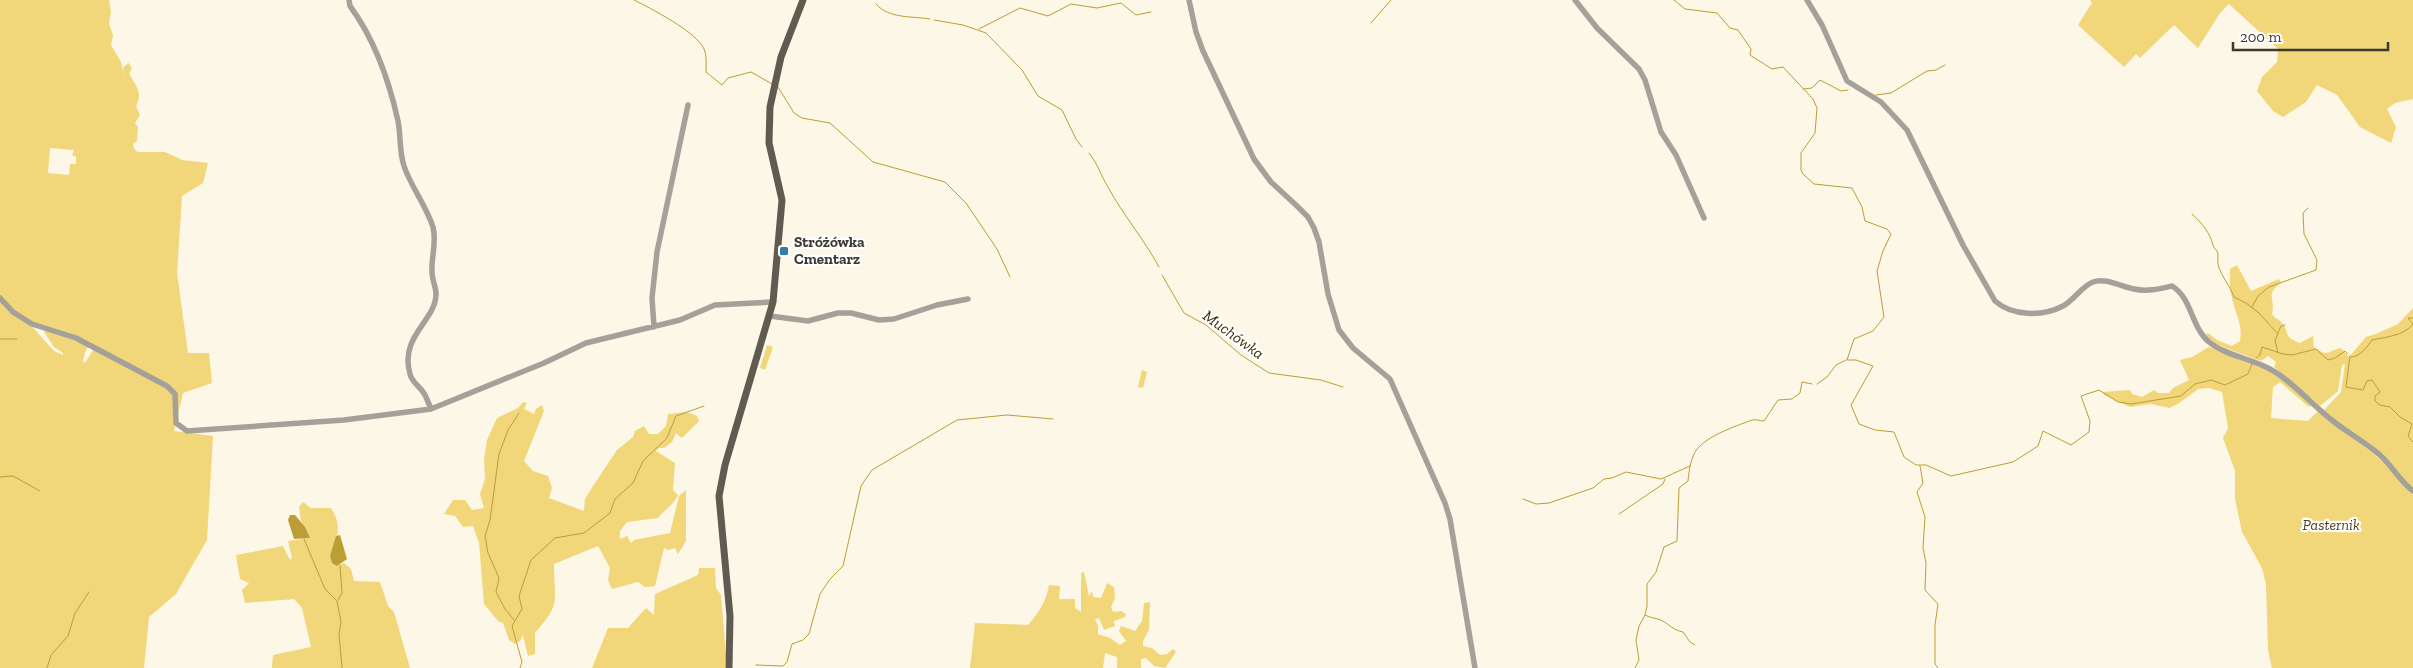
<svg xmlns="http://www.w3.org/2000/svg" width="2413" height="668" viewBox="0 0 2413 668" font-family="'Zilla Slab',serif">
  <rect width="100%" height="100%" fill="#fcf7e6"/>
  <!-- green -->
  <path fill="#f2d67a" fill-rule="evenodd" d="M0,0H109L111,11L109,24L113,35L111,45L121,62L124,76L123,67L129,63L132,69L129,73C134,85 144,91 136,106L140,115L135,123L138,127L137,141L133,144L134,149L138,152H165L182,160L208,163L203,183L182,196L177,273L188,353H209L212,383L183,393L174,431L213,436L207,540L176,594L149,617L144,668H0ZM50,148L74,150L72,155L76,157V164H70L69,175L48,173ZM29,321C50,329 77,332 95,347L85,363L83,361L85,352L88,347L86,344L46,330L44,332L54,347L63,353V355L54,351L28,322Z
    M2090,0H2413V99L2395,103L2387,109L2396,127L2391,143L2360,127L2337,95L2317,85L2306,102L2283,117L2273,111L2257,91L2262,77L2277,62L2278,49L2229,4L2220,13L2198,48L2174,25L2140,58L2136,54L2124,67L2078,25L2092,3Z
    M2237,265L2251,291L2279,279L2281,282C2264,298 2276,295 2272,314C2275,319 2278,318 2281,322C2290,330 2282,337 2300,343L2313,336L2314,347C2329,358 2327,351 2341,348L2349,357L2366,337L2376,334L2398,324L2413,308V489L2324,410L2341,392L2345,364L2342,365L2338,391L2320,406L2274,367L2276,362L2268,356L2261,361L2215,344L2205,335L2208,333L2217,340L2232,346L2240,341C2243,324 2235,313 2232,298C2229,288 2230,279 2230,269Z
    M767,345L773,347L765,370L760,368Z
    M2209,347L2249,361L2279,376L2312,405L2309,407L2280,382L2273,387L2271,418L2308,421L2318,411L2379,458L2413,495V668H2272L2268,650L2266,584L2262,568L2242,532L2235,499V471L2223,438L2228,428L2222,392L2209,388L2198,389L2178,404L2169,408L2151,404L2130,407L2104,395L2103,392L2130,390L2132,394L2142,397L2154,390L2158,393H2169L2173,388L2189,380L2180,360L2192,357Z
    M1142,370L1147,372L1143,388L1138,387Z
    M523,402L527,403L524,409L534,414L536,409L542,405L544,411L524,461L533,471L548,476L552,488L549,498L584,511L585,499L595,483L617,450L633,437L635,431L644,426L649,434H658L666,426L668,414L687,412L697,416L699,421L682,438L676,433L672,442L664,448H659L656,451L675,463L673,490L678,495C673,506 665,509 658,518L627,522L620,531V539L627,536L631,543L634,540L670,533L679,496L686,490V541L678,554L675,548L668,550L664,548L655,586L645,587L638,582L612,589L608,580L610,568L598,546L554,564C554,602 562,602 535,633V654L528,656L523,635L520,641L515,644L509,640L503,623L498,621L484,604L479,543L473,526L463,527L455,516L444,514L453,500H465L472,510L484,508L480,494L485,479L484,460L487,440L497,418L518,408Z
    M303,502L311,508H331C343,527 337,537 330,556L337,566L344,563L351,569L354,581L380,582L388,606L394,612L410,668H272L273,655L311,647L302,608L294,599L245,603L242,590L249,583L240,579L236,555L283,546L290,560L292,558L288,541L310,538L301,521L299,507Z
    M699,568H715L716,588L721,595L726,655L725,668H592L608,628H628L646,608L654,615L655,594L698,575Z
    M1084,572L1089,596L1092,591L1093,597L1101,598L1107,583L1114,587L1115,598L1111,607L1113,612L1121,611L1126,614L1125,617L1114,621L1115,626L1104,630L1099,618L1095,619L1098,626V634L1110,638L1120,645L1126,641L1119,631L1121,626L1135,631L1142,621L1144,603L1150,602L1149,630L1143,641V646L1152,648L1160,655L1167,654L1173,649L1176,652L1165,668L1154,666L1146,658L1141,659V668H1117V657L1105,653L1103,668H970L975,623L1028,625C1039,612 1046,602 1049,585L1060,586L1059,599H1075V608L1081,612V573Z"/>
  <!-- water -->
  <path fill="#bc9e35" d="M290,515H295L305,527L310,538L294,539L288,520Z
    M340,535L347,559L337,566L332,563L330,556L336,536Z"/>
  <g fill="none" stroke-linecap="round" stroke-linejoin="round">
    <!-- stream -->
    <path stroke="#bc9e35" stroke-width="1" d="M634,0C650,8 697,32 704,49C707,56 706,64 706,72L722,85L728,78L751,72L772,84
      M1674,0L1685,9L1717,13L1730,28L1738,30L1751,49L1750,55L1772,69L1783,67L1813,99L1817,108L1815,133L1801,153V170L1803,174L1814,184L1852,188L1862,207L1865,221L1887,229L1891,234L1883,251L1877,271L1884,317L1873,331L1854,339L1847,360H1856L1873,366L1851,405L1859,424L1875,430L1894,432L1904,457L1916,465H1926L1951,476L2013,462L2038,446L2043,431L2071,445L2089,432L2090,421L2081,396L2099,390L2118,402L2131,404L2181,396L2195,384L2211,380L2225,385L2248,374L2252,364
      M876,4C889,19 912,16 930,19
      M934,20L963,25L986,33L1022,70L1038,96L1062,110L1076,139L1082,147
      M1371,23L1391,0
      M979,29L1020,8L1048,16L1071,4L1097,8L1121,3L1136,15L1151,12
      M778,87L794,113L802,118L830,123L873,162L945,182L966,203L997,249L1010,277
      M1803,89L1812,88L1820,80L1841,91L1848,90
      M1876,95L1891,93L1927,71L1936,70L1945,65
      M1089,153C1098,164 1101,176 1108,187C1123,215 1144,239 1159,267
      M2192,214C2202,223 2210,233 2213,245C2214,249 2218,250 2218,255C2218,261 2217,264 2220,270C2224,280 2230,286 2234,297L2246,303L2259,313L2278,334L2275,340L2278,353
      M1162,275L1184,313L1206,325L1241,355L1269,373L1321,380L1343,387
      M2252,307L2258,296L2269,287L2316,270L2317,260L2304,234L2303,213L2308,208
      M2278,333L2281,326L2285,325
      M0,339H17
      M2350,356L2346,387L2363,390L2367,381L2372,380L2380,392L2375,396V401L2380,405L2390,407L2400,417L2412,424L2408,436L2413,442
      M2351,357C2360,357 2367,347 2372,340C2385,337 2404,336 2413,324L2408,318H2413
      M2256,358L2260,355L2262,347L2283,354L2292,355L2316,349L2328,360L2335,358L2345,351L2348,354
      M1817,384L1827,377L1836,365L1846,360
      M1920,466L1923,483L1917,492L1925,517L1923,548L1926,563L1925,590L1938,604L1935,625V664L1938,668
      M0,477L13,476L40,491
      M1523,499L1536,504L1549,503L1593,488L1604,479L1612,478L1626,472L1661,479L1690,466
      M1619,514L1663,484L1665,479
      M304,539L325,589L337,601L341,622L339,634L342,668
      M338,600L342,593L340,565
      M1645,615C1650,618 1656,618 1661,620C1670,625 1673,630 1683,632L1690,642L1695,645
      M514,620L505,609L496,592L499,578L488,553L485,536L490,520L499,454L508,430L519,413
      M756,665L783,666L787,662L792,644L803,640L809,634L820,594L830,579L843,566L861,486L872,470L957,420L1007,415L1053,419
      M47,668L51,655L68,636L75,613L89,592
      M520,668L522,662L512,626L522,609L519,596L531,560L555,538L584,533L610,513L615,499L633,483L643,461L667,438L676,416L704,406
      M1635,668L1639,660L1636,640L1639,626L1645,615L1647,606V584L1656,572L1664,547L1677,541L1679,488L1688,481C1689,470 1691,456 1698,448C1709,435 1736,426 1752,420C1756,419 1761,421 1764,421L1778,400L1792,399L1800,393L1802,382L1812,384"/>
    <!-- minor -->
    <path stroke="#a3a19a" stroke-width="5.5" d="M349,0L350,6C375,40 389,80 398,121C401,136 399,151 404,166C411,187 426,205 433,227C437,243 431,257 432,272C432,280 436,287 436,294C436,321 399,336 410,374C412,383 421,387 425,395C427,399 429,404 431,409
      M1189,0L1196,32L1203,51L1254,159L1271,182L1297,206L1308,217L1314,228L1319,242L1328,294L1339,330L1353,348L1390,379L1445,503L1450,519L1475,668
      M1575,0L1597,28L1639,69L1645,80L1661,132L1676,155L1704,218
      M1807,0L1822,25L1847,81L1881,102L1907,130L1963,245L1995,301C2012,316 2042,317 2063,306C2074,300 2082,286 2093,282C2105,277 2122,287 2134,289C2147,292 2159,289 2172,286C2192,298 2191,327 2209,342C2227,357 2259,359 2281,376C2300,390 2315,407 2333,421C2348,433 2365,442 2380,455C2392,466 2400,481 2413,491
      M0,298L13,312L32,324L76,338L167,386L175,394L176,423L187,431L344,420L431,409L544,363L586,343L680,320L715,305L773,302
      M770,316L808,321L838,313H851L879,320L894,319L937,305L968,299
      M654,327L652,298L657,252L688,105"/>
    <!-- major -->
    <path stroke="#5f5b50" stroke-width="7" d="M729,668L730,616L719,496L725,465L773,302L782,200L769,143L770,107L781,57L803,0"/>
  </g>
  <!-- markers -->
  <rect fill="#327caf" stroke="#fff" stroke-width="2" x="779" y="246" width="10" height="10" rx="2.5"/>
  <g text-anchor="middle" stroke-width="4.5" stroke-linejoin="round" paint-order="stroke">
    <!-- poi labels -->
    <g font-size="15" font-weight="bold" fill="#3b3932" stroke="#fff" text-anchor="start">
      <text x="794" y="247">Stróżówka<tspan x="794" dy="17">Cmentarz</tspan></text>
    </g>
    <!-- park labels -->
    <g font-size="15" font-style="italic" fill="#4e4116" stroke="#fff">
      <text x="2331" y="530">Pasternik</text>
    </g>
    <!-- water labels -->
    <g font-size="16" font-style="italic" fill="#392d00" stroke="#fff">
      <text transform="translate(1234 334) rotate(36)" y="6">Muchówka</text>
    </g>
  </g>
  <!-- scale -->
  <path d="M2233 42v8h155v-8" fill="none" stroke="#3b3932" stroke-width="2.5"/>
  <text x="2240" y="42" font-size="15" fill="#3b3932" stroke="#ffffff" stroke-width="4" paint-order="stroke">200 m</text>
</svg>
